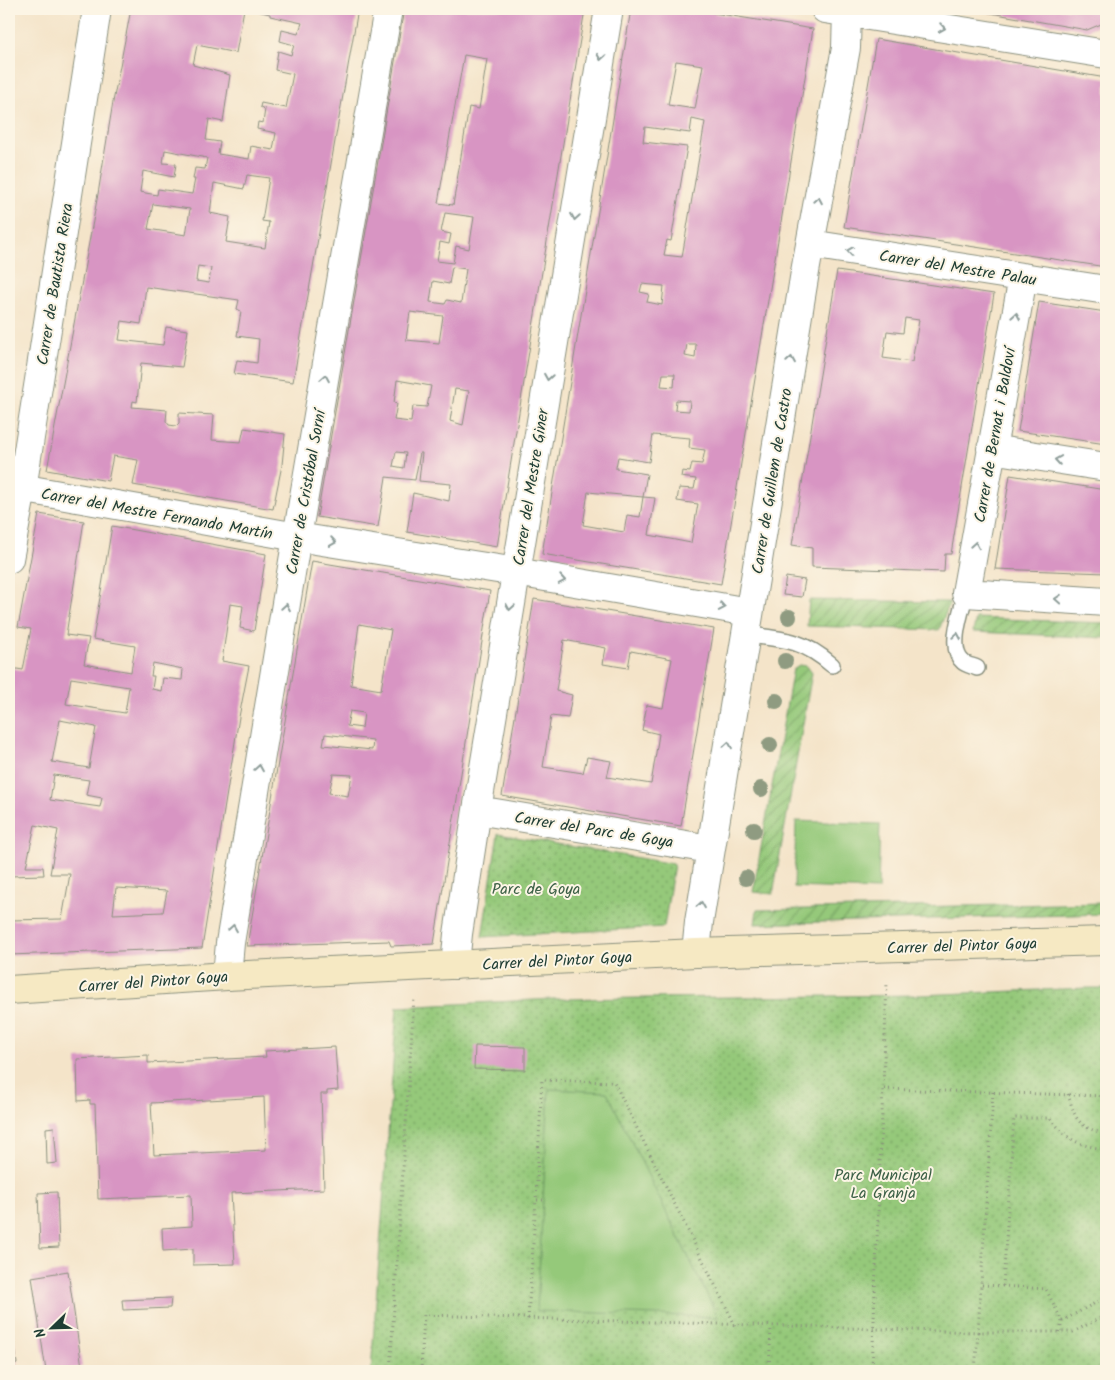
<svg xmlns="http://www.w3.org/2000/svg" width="1115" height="1380" viewBox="0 0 1115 1380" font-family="Kalam,sans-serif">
  <defs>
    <pattern id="grass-dots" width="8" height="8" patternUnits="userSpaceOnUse" patternTransform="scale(1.25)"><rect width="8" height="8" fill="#95c97a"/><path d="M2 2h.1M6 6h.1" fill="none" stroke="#79a465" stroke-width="1.8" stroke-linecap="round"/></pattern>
    <pattern id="garden-furrows" width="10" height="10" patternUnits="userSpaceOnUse" patternTransform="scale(1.25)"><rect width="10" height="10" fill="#95c97a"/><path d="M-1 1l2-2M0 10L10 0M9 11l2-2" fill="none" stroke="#79a465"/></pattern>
  </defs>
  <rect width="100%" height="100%" fill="#fcf5e5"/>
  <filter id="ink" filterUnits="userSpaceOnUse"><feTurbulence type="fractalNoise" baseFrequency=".02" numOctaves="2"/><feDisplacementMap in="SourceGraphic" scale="10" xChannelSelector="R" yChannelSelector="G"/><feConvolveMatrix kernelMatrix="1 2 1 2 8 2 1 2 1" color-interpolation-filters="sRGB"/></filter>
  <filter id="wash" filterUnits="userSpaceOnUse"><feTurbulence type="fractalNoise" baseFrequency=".0096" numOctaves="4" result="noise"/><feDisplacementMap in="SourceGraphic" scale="20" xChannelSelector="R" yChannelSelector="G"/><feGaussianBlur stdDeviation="1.12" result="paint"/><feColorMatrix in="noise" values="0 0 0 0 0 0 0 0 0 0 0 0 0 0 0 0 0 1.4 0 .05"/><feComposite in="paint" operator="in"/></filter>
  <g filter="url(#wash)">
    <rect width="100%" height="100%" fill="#f4e4c9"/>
    <!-- grass -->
    <path fill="url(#grass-dots)" stroke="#5a8357" d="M498,834L674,864L664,927L482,937Z
      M1087,988H1106V1371H371L397,1007L553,999L919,995Z"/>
    <!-- garden -->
    <path fill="url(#garden-furrows)" stroke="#5a8357" d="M809,600L950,602L939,630L807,626Z
      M976,618L1106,623V638L973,632Z
      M799,665L807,666L812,673L773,894L753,892L793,669Z
      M1106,903V914L755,924L757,910Z"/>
    <!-- pitch -->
    <path fill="#95c97a" stroke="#5a8357" d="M796,821L880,824L878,890L794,887Z
      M549,1089L607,1092L718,1317L537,1311Z"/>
    <g id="blocks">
      <!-- building -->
      <path fill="#d895c3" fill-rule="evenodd" d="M131,9H244L236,53L197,45L193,65L230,75L223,122L209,119L206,140L220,142L218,154L249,159L251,146L273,150L276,133L257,129L258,122L263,123L265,109L260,107L261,103L286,108L293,74L275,70L278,51L291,55L294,45L280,41L282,30L298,34L302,23L270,16V14L257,11V9H358L293,382L234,374L237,360L257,363L259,339L237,336L241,311L237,309L239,300L146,287L141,324L122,321L119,340L163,345L166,327L188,330L182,367L141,363L137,402L133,401L132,407L167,410L166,421L169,425L176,426L179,423V413L214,415L212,440L241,442L244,428L285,434L282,465L273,509L133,485L138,460L113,456L108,481L47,470L98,194L113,102ZM165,150L207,158L205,169L195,168L193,179H195L192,194L158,189L157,195L140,192L143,171L174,177L176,164L163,163ZM247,175L269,178L262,221L269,222L265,248L226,242L230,217L210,213L214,183L244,189ZM153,204L190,209L186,235L148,229ZM198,266L211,268L209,283L196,281Z
        M404,9H585L497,547L407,532L413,493L449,501L451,484L419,481L422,453H420L415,480L386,477L378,527L317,517ZM464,55L487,59L479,109L469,107L453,205L438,203ZM445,213L474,217L469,249L456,246L453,263L437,261L440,242L449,244L451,234L441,232ZM452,267L466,269L461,303L447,300L445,304L430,302L433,281L449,284ZM410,312L443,316L439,343L406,340ZM397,380L431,386L427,407L413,406L411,422L394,420L397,404L394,403ZM455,389L469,391L463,425L450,421ZM396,452L406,453L404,468L393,466Z
        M631,9H689L813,29L721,584L542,554ZM676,61L703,65L695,109L668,105ZM692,119L705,122L682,257L664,255L667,240L671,241L687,147L643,142L645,127L690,133ZM642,284L664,286L662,305L647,302L649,294L640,292ZM687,344H696L695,358L685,356ZM663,374H675L674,387L661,386ZM676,400L690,401L689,411L675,410ZM653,435L690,438L689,448L705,450L702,464L692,463L690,472L682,471L681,477L696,479L694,489L679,488L677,501L698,504L691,543L649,535L655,498L643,497L640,517L627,515L624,532L583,525L588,492L643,497L647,474L616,469V467L618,457L649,462Z
        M968,9H1106V22L1087,30Z
        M876,39L1106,78V267L844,227Z
        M837,271L994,294L951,554H945L944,572L812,567V548L792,545ZM905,318L919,320L912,362L883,358L887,331L903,333Z
        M1039,302L1106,312V444L1018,431Z
        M1010,475L1106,490V573L995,569Z
        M39,514L84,521L66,635L89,638L84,664L131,672L135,646L93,639L112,526L266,554L254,631L240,628L243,606L230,604L222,661L249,666L239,717L202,948L9,955V920L62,919L70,874H50L58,830L35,825L26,867H43L44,875L9,876V678L11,668L23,670L31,629L18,627ZM153,663L183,669L182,680L163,678L161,691L152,689L154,676H151ZM71,678L129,687L125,713L66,704ZM60,720L96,727L89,768L52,762ZM54,775L89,780L86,795L102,798L100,807L50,800ZM116,888L167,891L163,912L113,914Z
        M312,561L490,591L434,944L391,946L389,941L247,946ZM359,624L391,630L381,690L351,685ZM350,711L364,713L362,728L347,726ZM325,734L373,740L372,750L323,745ZM333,774L352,775L348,796L329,793Z
        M786,577L805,580L802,597L783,595Z
        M534,599L714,629L681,826L502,796ZM564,640L606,648L603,664L628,668L631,651L672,659L663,708L647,705L642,730L659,734L651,784L607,777L611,761L587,757L583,773L543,767L551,716L568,718L572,695L556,691Z
        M475,1046L525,1047V1070L474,1069Z
        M335,1047L338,1090L327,1091V1094H321L324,1189L231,1193L235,1264L193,1265V1249L163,1251L162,1228L192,1226L191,1195L98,1199L95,1104H90V1100L78,1101L77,1059L148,1055V1063L266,1057L265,1051ZM264,1097L266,1150L154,1155L151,1103Z
        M54,1127L57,1163L47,1164L46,1128Z
        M57,1192L59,1247L40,1248L38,1193Z
        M68,1271L82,1367L57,1371H46L32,1277Z
        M171,1298L170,1308L123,1310L122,1300Z
        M9,1321H12L17,1364L9,1366Z"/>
    </g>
  </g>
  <g filter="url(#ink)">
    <use href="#blocks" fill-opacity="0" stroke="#8a907e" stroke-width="1"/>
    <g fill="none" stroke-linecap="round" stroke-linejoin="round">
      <defs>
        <path id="lane" d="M966,593C962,609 947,649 963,662C966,665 973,666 977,668
          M746,635C784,639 802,639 832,665"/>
        <path id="street" d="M825,9L1106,54
          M810,244L1106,290
          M1023,277L966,593L1106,602
          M991,449L1106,467
          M9,486L297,537L516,572L749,612
          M9,559L22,489L97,9
          M477,810L710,849
          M696,953L699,922L805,272L846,48L847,9
          M455,965L458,934L477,810L609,9
          M227,976L230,943L297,537L388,9"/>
        <path id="secondary" d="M9,990L227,976L696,953L1106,941"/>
      </defs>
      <!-- lane casing -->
      <use href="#lane" stroke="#8a907e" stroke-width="18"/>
      <!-- street casing -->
      <use href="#street" stroke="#8a907e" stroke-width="30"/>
      <!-- secondary casing -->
      <use href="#secondary" stroke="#8a907e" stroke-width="30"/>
      <!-- path -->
      <path stroke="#8a907e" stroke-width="3" stroke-dasharray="1 4" stroke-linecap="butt" d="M884,1089L1106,1096
        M993,1092L978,1332H1073L1106,1315
        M1068,1094C1076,1121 1078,1127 1106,1134
        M543,1200H536L542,1080L614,1082L735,1325
        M982,1285L1003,1286
        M528,1319L536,1200
        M1062,1321L1106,1297
        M1060,1332L1062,1321L1046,1289L1003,1286L1014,1118H1050C1068,1140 1078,1146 1106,1149
        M390,1371L414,998
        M421,1371L424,1315L978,1332L975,1371
        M769,1371L771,1327
        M872,1371L887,983"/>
      <!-- lane -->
      <use href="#lane" stroke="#fff" stroke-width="15"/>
      <!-- street -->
      <use href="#street" stroke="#fff" stroke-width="28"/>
      <!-- secondary -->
      <use href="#secondary" stroke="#f6e9c3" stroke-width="28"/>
    </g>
    <!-- trees -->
    <g fill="#8f9b81">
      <circle cx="789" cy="617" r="8"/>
      <circle cx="785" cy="661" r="8"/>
      <circle cx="776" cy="701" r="8"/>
      <circle cx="770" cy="745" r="8"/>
      <circle cx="761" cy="789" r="8"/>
      <circle cx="754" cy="830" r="8"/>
      <circle cx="746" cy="878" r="8"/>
    </g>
    <!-- one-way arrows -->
    <defs><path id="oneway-chevron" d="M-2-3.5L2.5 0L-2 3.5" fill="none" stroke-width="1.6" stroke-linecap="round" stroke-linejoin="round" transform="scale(1.25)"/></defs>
    <g stroke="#8f9e9a">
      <use href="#oneway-chevron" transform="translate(942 28) rotate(9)"/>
      <use href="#oneway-chevron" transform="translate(601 57) rotate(99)"/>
      <use href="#oneway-chevron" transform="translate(818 200) rotate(-80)"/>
      <use href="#oneway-chevron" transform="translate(575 217) rotate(99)"/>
      <use href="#oneway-chevron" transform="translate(850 251) rotate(-171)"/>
      <use href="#oneway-chevron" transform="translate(1016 316) rotate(-80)"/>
      <use href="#oneway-chevron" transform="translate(791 360) rotate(-81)"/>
      <use href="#oneway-chevron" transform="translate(548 377) rotate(99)"/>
      <use href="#oneway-chevron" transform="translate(325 378) rotate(-80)"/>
      <use href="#oneway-chevron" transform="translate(1058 460) rotate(-171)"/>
      <use href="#oneway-chevron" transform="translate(333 542) rotate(9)"/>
      <use href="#oneway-chevron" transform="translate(975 545) rotate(-80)"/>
      <use href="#oneway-chevron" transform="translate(562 580) rotate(10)"/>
      <use href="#oneway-chevron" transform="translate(1058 599) rotate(-176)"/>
      <use href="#oneway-chevron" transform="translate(286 607) rotate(-81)"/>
      <use href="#oneway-chevron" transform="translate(510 607) rotate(99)"/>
      <use href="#oneway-chevron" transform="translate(722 607) rotate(10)"/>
      <use href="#oneway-chevron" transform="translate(957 636) rotate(-81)"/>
      <use href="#oneway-chevron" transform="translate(728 745) rotate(-81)"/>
      <use href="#oneway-chevron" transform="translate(259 768) rotate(-81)"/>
      <use href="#oneway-chevron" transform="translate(701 905) rotate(-81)"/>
      <use href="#oneway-chevron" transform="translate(233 928) rotate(-81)"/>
    </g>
  </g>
  <g text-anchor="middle" stroke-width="4" stroke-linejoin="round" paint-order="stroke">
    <!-- street labels -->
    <g font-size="16" fill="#1f3d34" stroke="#fcf5e5">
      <text transform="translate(958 267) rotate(9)" y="6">Carrer del Mestre Palau</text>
      <text transform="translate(54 284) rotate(-81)" y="6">Carrer de Bautista Riera</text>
      <text transform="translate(994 435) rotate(-80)" y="6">Carrer de Bernat i Baldoví</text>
      <text transform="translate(771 481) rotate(-81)" y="6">Carrer de Guillem de Castro</text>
      <text transform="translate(530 487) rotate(-81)" y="6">Carrer del Mestre Giner</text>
      <text transform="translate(305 492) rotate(-80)" y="6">Carrer de Cristóbal Sorní</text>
      <text transform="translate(157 513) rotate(10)" y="6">Carrer del Mestre Fernando Martín</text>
      <text transform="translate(594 829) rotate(9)" y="6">Carrer del Parc de Goya</text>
      <text transform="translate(962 945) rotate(-2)" y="6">Carrer del Pintor Goya</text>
      <text transform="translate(557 960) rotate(-3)" y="6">Carrer del Pintor Goya</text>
      <text transform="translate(153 981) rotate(-4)" y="6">Carrer del Pintor Goya</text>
    </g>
    <!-- park labels -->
    <g font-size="16" fill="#3c6046" stroke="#fcf5e5">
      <text x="536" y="894">Parc de Goya</text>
      <text x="883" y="1180">Parc Municipal<tspan x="883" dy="18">La Granja</tspan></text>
    </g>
  </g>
  <!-- margin -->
  <rect width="1115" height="1380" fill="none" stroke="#fcf5e5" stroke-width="30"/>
  <!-- north arrow -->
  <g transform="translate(52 1328) rotate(247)" stroke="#fcf5e5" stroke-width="4" paint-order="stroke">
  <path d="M0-4L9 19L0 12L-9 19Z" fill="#1f3d34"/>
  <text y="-8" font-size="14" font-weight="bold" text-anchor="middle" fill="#1f3d34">N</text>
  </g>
</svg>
